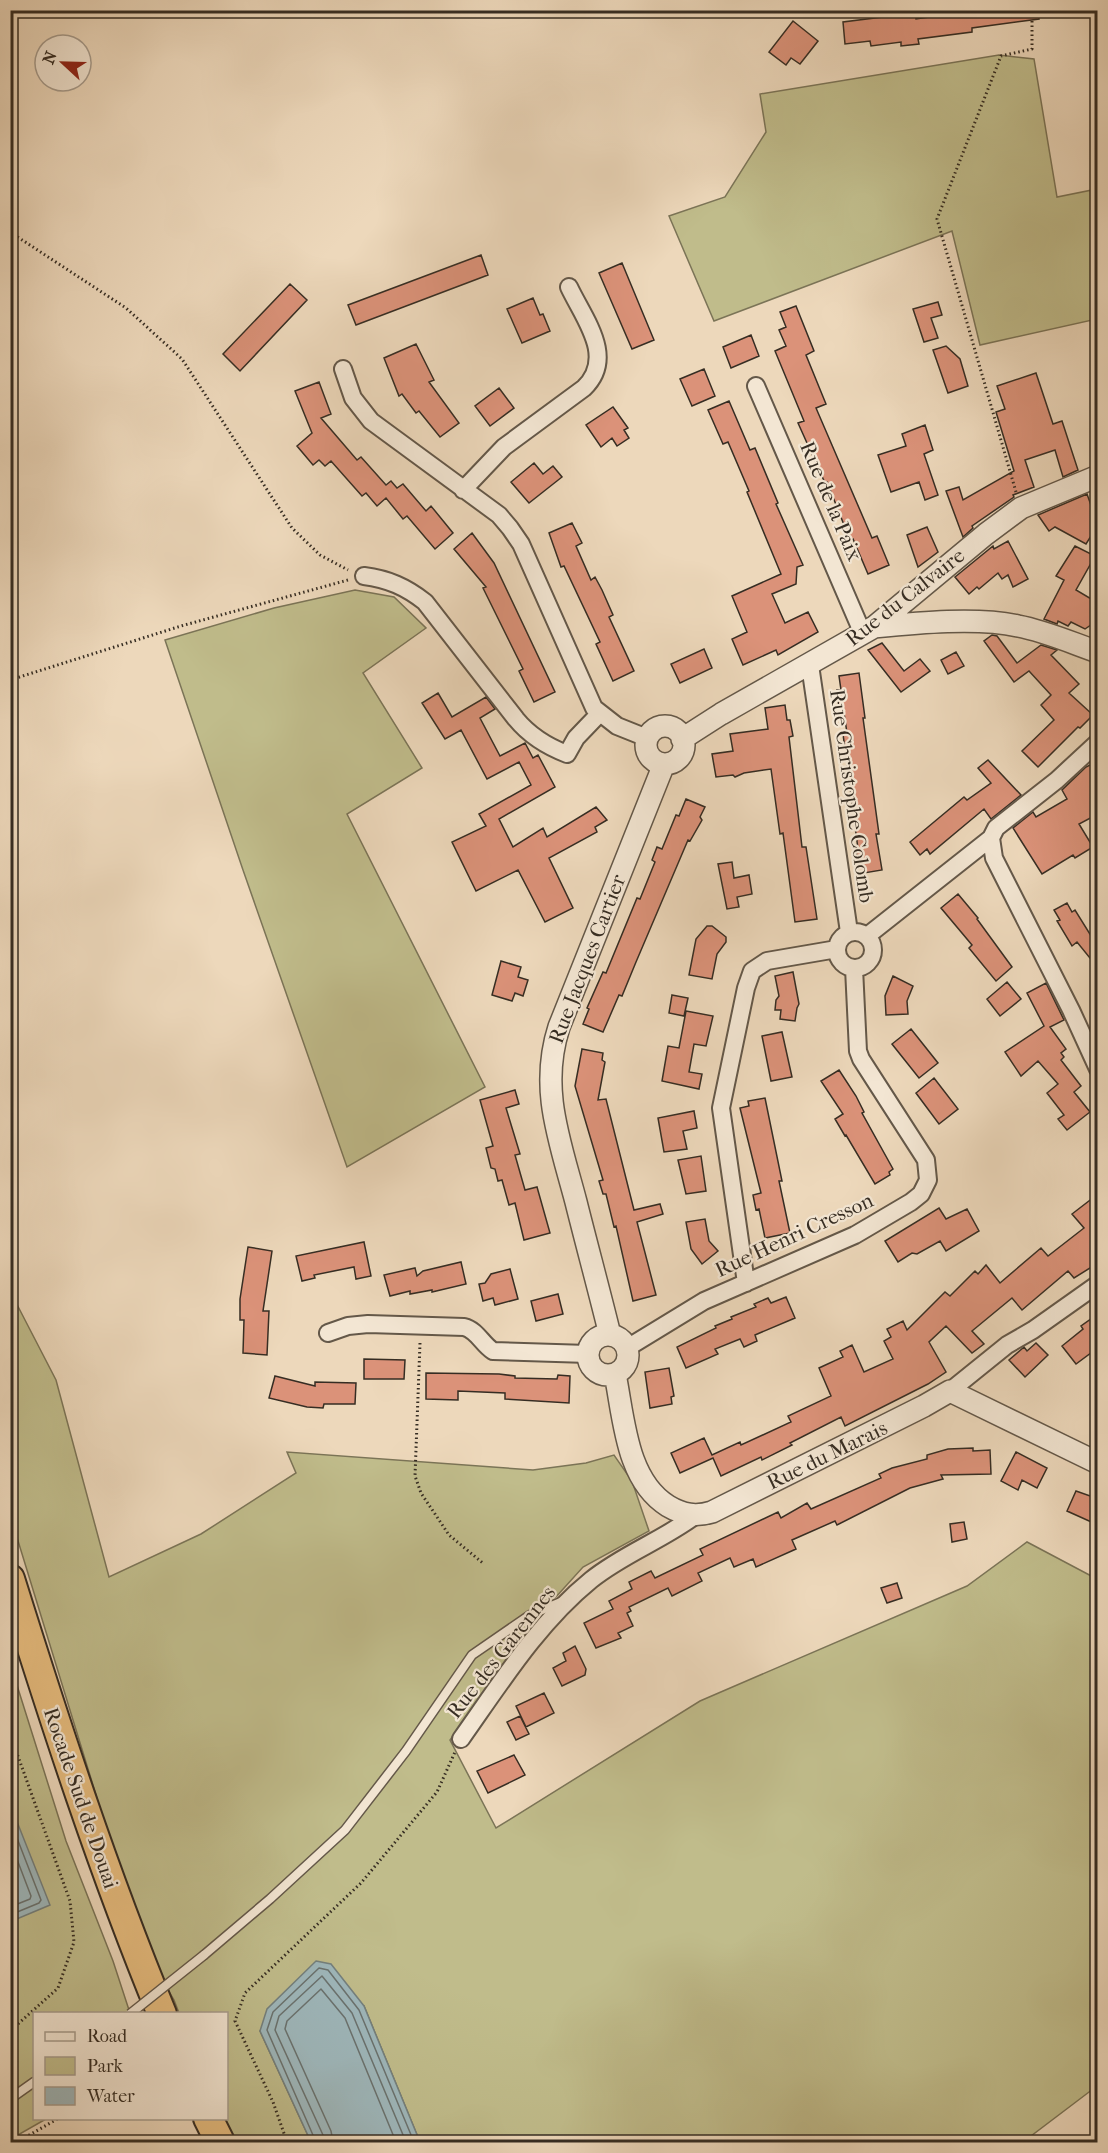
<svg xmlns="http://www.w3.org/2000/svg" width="1108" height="2153" viewBox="0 0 1108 2153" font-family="'IM FELL French Canon',serif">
  <rect width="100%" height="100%" fill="#edd8bb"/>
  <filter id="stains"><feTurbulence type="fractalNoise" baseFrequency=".00333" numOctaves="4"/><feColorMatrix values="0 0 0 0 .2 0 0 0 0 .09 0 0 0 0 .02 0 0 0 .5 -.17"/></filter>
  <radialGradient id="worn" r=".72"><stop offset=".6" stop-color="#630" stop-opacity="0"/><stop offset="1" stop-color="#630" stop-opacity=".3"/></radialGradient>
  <!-- green -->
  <path fill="#c0bc8b" stroke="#7b7457" stroke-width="1.5" d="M999,55L1034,59L1057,197L1097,189V319L980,345L952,231L714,321L669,216L725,197L766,132L760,94Z
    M355,590L394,597L426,628L363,673L422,768L347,814L485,1087L347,1167L243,870L165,640L274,608Z
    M10,1291L56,1380L109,1577L201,1534L296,1473L287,1452L533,1470L586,1463L614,1455L632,1481L649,1531L583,1567L536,1619L450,1740L496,1828L700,1701L967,1586L1027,1542L1097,1579V2086L1023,2142H420L364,2006L260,2031L311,2142H234L222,2119L226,2118V2014L179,2013L174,2000L143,1948L11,1518Z
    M10,1663L66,1841L113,1961L130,2013L34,2014V2118L46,2119L11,2139Z"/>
  <!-- water -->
  <path fill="#9eb7bb" stroke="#74807e" stroke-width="1.5" d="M10,1804L50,1905L12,1921L10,1915Z
    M316,1961L331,1964L364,2006L420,2142H311L260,2031L267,2009Z"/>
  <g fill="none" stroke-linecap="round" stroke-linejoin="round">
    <!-- shore -->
    <path stroke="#6a726f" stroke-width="1.5" d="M10,1820L41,1900L39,1903L10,1915
      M10,1841L31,1896L30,1899L10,1907
      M316,2142L267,2030L273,2012L319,1968L328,1970L359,2010L414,2142
      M324,2142L323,2135L275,2030L279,2016L322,1976L352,2013L406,2142
      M333,2142L331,2131L285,2029L287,2021L321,1989L345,2018L396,2142"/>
  </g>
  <!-- building -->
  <path fill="#db9279" stroke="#362d23" stroke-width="1.5" d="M979,10H1038L1039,19L972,28V32L918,39L919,44L901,46V42L871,46L870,41L845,44L843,22L915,13L916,19Z
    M793,21L818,41L800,64L791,58L786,65L769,52Z
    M481,255L488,275L356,325L348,305Z
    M622,263L654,340L632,349L599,273Z
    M290,284L307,300L240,371L223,354Z
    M533,298L540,315L543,314L550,331L522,343L507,309Z
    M938,302L942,315L931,318L938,338L924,342L913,309Z
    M796,306L814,351L806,355L826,404L816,408L872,538L877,536L889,565L868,574L853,539L850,540L827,482L825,483L798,423L804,421L775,351L786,346L779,330L786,327L780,312Z
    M751,335L759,356L731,368L723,347Z
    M416,344L434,380L429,382L459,423L440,437L419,411L416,413L402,394L399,396L384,358Z
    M946,346L960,359L968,386L948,393L933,350Z
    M704,369L715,396L692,406L680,379Z
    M1036,373L1053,424L1062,421L1078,470L1063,477L1055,450L1025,460L1034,487L1013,495L1014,497L972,526L973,528L963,537L946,491L959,487L963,500L1014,471L996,412L1005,409L997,386Z
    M319,382L331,414L321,418L357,460L361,457L386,485L391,481L397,488L403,484L426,511L431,506L453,533L435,549L407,516L403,519L386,498L377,506L366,493L362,496L331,461L325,466L319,460L313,465L297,446L312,433L295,391Z
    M499,388L514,408L490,426L475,406Z
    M729,401L750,450L755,448L778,503L776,504L803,565L797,567L796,584L772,594L785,623L808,612L818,632L778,655L776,650L743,665L732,639L747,632L732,596L781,574L747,492L749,491L728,442L723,444L708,410Z
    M613,407L628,428L624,430L629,438L617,446L612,438L601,447L586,425Z
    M925,425L933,450L924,454L938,495L925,500L919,482L891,492L878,455L906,446L902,434Z
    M534,463L543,474L553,466L562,477L529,503L511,482Z
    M1087,494L1098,525L1086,544L1055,527L1049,531L1038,515Z
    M572,523L582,543L576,546L591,580L595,577L602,590L613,615L609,617L634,671L613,681L596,644L600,642L564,566L561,567L549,533Z
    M927,527L938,552L918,567L907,535Z
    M472,533L494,563L555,692L534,702L519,671L523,669L483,588L486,587L454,549Z
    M1008,541L1028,579L1013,587L1008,575L1002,579L998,573L979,589L977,587L969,594L955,577L993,546L994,549Z
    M1075,546L1095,556L1076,590L1098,603V620L1085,629L1071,622L1068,626L1058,621L1057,624L1044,619L1064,580L1056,576Z
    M992,635L997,636L1017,663L1041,645L1057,650L1051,655L1079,684L1069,693L1093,715L1080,728L1078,727L1038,767L1022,751L1054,720L1041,705L1051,695L1029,671L1014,682L984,641Z
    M882,643L904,671L920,659L930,671L901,692L868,650Z
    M704,649L712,668L680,683L671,664Z
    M956,652L964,666L948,674L941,660Z
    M859,673L865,718H863L879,834H876L882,870L864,873L863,865L858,866L856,849H858L843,734L847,733L843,707L839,708L837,690H841L839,676Z
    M438,693L452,717L486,697L495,709L480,718L500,756L525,743L533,758L538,755L555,787L499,819L513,847L543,828L547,837L596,807L607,820L595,827L597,832L549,858L573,908L545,922L518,870L476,891L452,842L486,826L479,814L531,785L519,762L487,779L461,730L445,739L422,703Z
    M785,705L787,720H790L793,736L789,737L802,847H806L817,919L795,922L783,833L780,834L771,769L744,773L735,777L733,775L716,777L712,754L733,751L730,734L768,729L765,708Z
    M988,760L1021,795L991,819L984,809L930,854L927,849L920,855L910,842L964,797L967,800L991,783L978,768Z
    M1098,761V814L1079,824L1093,847L1075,858L1073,855L1042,874L1013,828L1033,812L1036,817L1067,799L1062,790L1086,767Z
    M686,799L705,807L700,817L702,820L690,841L688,840L636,962L622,996L619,995L603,1032L583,1024L589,1009L587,1008L603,972L606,973L637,898L640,899L655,862L652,860L657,847L662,849L676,815L679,816Z
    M732,862L734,878L749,875L752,894L737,897L739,907L727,909L718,864Z
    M958,894L978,918L977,919L1012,967L996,981L969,948L972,945L941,908Z
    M1067,903L1072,912L1075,910L1098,947V968L1077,942L1072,946L1057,921L1060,920L1054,910Z
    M707,926H712L726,937V942L717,954L712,979L689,975L696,939Z
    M501,961L521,967L518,977L528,980L523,996L515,993L512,1001L492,995Z
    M793,972L799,1004L797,1008L795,1021L780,1019L781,1010H775L776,1000L779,996L775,976Z
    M893,976L913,986L907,1001L908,1014L886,1015L885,996Z
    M1007,982L1021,999L1000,1016L987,999Z
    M1046,983L1064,1020L1050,1027L1066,1049L1061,1053L1064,1057L1061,1060L1081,1086L1074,1092L1090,1112L1067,1130L1058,1119L1064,1115L1047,1093L1058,1084L1038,1061L1021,1076L1005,1052L1044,1026L1027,993Z
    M672,995L688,998L684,1016L669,1013Z
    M686,1011L713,1016L706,1046L694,1044L689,1072L702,1074L699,1089L662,1081L668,1046L679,1048Z
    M911,1029L938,1063L919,1078L892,1044Z
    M782,1032L792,1077L771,1081L762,1036Z
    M582,1049L603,1053L602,1060L605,1062L598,1100L606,1099L634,1210L660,1204L663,1214L637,1222L656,1295L633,1301L616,1226L614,1227L606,1194H603L599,1181L603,1180L575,1086Z
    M839,1070L856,1096L864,1112L862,1113L893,1169L889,1172L890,1175L875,1184L846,1135L845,1136L835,1119L843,1114L821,1081Z
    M934,1078L958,1109L939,1124L916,1093Z
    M515,1090L519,1104L506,1108L520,1154L515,1155L525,1190L537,1187L550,1233L524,1240L515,1203L509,1205L502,1180L498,1181L495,1169L491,1168L486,1148L493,1146L480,1100Z
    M765,1098L782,1181H779L790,1233L765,1238L759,1209L756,1210L753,1195L761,1193L740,1108L749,1106L748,1101Z
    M694,1111L697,1128L683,1131L687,1149L664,1152L658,1118Z
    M701,1156L706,1191L686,1194L678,1160Z
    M1098,1194V1263L1074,1278L1068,1271L1022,1310L1012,1298L972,1331L984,1344L972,1353L946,1326L929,1342L946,1372L928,1384L845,1426L841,1417L790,1443L792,1445L762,1460L761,1457L721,1476L713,1458L680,1473L671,1453L704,1438L712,1455L740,1442L741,1445L791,1422L788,1416L831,1396L819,1368L843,1357L840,1351L852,1345L864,1372L893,1359L884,1341L891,1337L887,1329L903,1321L907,1330L945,1292L950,1296L975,1271L978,1274L986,1265L1000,1283L1041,1248L1048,1256L1084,1228L1072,1214Z
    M939,1208L946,1219L967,1209L979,1231L946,1251L940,1241L917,1254L912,1253L898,1262L885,1241Z
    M705,1219L709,1241L718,1251L702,1264L691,1249L686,1222Z
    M364,1242L371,1276L356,1279L354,1267L314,1275L315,1278L302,1281L296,1256Z
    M248,1247L272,1251L263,1311H269L267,1355L243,1353L244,1320H240V1299Z
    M461,1262L466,1284L432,1292V1290L410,1294V1291L390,1296L384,1275L415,1268L417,1276L423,1271Z
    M510,1269L518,1299L495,1305L493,1298L483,1301L479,1284L485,1283L491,1274Z
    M558,1294L563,1314L536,1321L531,1301Z
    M786,1297L795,1318L755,1335L757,1341L744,1347L740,1339L715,1349L718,1354L686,1368L677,1347L716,1328L715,1326L732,1319L731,1317L756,1307L754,1304L768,1298L771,1303Z
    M1098,1314V1353L1095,1350L1076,1364L1062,1346L1083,1329L1081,1326Z
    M1036,1343L1048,1355L1025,1377L1009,1360L1024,1347L1027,1351Z
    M364,1359L405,1360L404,1379H364Z
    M669,1368L674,1396L671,1397L672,1404L650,1408L645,1372Z
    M426,1373L499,1374L515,1376V1378L557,1379L558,1375L570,1376L569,1403L505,1399V1393L458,1391V1400L426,1399Z
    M275,1376L315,1386V1382L356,1383L355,1404H324L323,1408L307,1407L269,1398Z
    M973,1448V1451L990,1450L991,1474L941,1475L943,1479L910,1488L837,1525L835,1521L792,1540L796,1549L756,1567L753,1559L734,1567L730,1558L698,1573L702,1581L672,1596L668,1588L629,1607L631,1611L627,1613L633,1626L618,1633L621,1638L596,1648L584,1623L613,1609L609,1601L632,1589L629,1582L651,1571L655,1578L703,1555L700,1549L778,1512L781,1518L807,1503L811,1509L881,1478L879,1474L892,1468L927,1459V1455L948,1449Z
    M1016,1452L1047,1468L1037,1488L1022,1480L1018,1490L1001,1481Z
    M1076,1491L1096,1498L1098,1525L1067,1511Z
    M964,1522L967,1539L952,1542L950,1524Z
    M897,1583L902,1598L887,1603L881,1588Z
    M575,1646L586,1669L585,1675L562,1686L553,1668L566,1661L563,1653Z
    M544,1693L554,1713L526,1727L516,1706Z
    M520,1716L529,1734L516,1740L507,1722Z
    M514,1755L525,1775L488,1793L477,1771Z"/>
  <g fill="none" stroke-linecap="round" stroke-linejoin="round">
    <defs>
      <path id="service" d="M204,1955L270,1899L345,1830L406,1751L472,1655L530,1615L561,1602
        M10,2099L34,2082"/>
      <path id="minor" d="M343,369L353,398L371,421L499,515L510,528L521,544L594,708L617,726L647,738
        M756,386L863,634
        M463,490L504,447L584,388C616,357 584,319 569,287
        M364,576C388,579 406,587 425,602L516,719C530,736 546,746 567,754L576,738L599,714
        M810,665L849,932
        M991,838L994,858L1071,1010L1098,1069
        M837 950a18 18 0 1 1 36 0a18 18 0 1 1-36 0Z
        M867,936L991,838L996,828L1057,780L1098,742
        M746,1283L721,1108L746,988L752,971L767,961L837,949
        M328,1333L348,1326L368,1324L464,1327C477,1330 482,1344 493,1351L588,1354
        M627,1348L704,1301L855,1235L911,1202L921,1194L928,1180L926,1160L861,1059L858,1051L854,968
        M950,1391L1007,1345L1033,1330L1098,1284
        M461,1739C500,1684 538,1623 591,1580C623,1554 663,1540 696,1515"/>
      <path id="tertiary" d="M874,627C916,623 977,617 1018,626C1045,631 1072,643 1098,652
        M646 745a19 19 0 1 1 38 0a19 19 0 1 1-38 0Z
        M682,739L721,714L874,627L986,534L1021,508L1098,476
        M610,1335C599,1290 587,1246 576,1202C560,1141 539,1089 559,1027L664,764
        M588 1355a20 20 0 1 1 40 0a20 20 0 1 1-40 0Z
        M615,1374C624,1418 626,1480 668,1506C683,1515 696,1517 712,1512L924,1406L950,1391L1098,1463"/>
      <path id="trunk" d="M10,1579C56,1726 103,1871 162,2014
        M208,2118L220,2142"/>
    </defs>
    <!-- service casing -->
    <use href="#service" stroke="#645849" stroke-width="11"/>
    <!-- minor casing -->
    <use href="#minor" stroke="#645849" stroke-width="20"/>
    <!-- tertiary casing -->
    <use href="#tertiary" stroke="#645849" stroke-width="24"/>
    <!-- trunk casing -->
    <use href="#trunk" stroke="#362d23" stroke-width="32"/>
    <!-- path -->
    <path stroke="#362d23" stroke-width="3" stroke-dasharray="1.5 3" stroke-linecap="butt" d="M10,232L126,308L182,359L292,528L320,555L348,570
      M1016,492L937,219L1001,56L1032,49V10
      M10,680L181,626L348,580
      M420,1343L415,1476L421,1493L449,1535L484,1564
      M10,1734L70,1901L74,1942L58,1988L10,2031
      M17,2142L59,2118
      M287,2142L273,2102L235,2021L245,1993L361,1883L437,1792L455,1752"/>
    <!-- service -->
    <use href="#service" stroke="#f3e6d3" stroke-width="8"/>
    <!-- minor -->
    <use href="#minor" stroke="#f3e6d3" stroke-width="16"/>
    <!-- tertiary -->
    <use href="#tertiary" stroke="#f3e6d3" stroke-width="21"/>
    <!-- trunk -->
    <use href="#trunk" stroke="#e6bc7e" stroke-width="28"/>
    <defs>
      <path id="service-bridge" d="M130,2014L204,1955"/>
    </defs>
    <!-- service-bridge casing -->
    <use href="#service-bridge" stroke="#645849" stroke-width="11" stroke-linecap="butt"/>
    <!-- service-bridge -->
    <use href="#service-bridge" stroke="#f3e6d3" stroke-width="8"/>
  </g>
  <g text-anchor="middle" stroke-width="4.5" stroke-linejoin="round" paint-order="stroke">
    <!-- street labels -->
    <g font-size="21" fill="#362d23" stroke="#f3e6d3">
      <text transform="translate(831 501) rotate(67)" y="7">Rue de la Paix</text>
      <text transform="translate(905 597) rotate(-38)" y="7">Rue du Calvaire</text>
      <text transform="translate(852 796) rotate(82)" y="7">Rue Christophe Colomb</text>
      <text transform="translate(587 959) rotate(-69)" y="7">Rue Jacques Cartier</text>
      <text transform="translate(794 1235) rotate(-25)" y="7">Rue Henri Cresson</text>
      <text transform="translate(827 1455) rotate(-26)" y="7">Rue du Marais</text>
      <text transform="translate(501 1652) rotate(-52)" y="7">Rue des Garennes</text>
      <text transform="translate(81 1798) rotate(71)" y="7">Rocade Sud de Douai</text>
    </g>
  </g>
  <!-- margin -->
  <rect width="1108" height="2153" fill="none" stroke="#edd8bb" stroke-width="36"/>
  <rect x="12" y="12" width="1084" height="2129" fill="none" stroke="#362d23" stroke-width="3"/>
  <rect x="18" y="18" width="1072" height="2117" fill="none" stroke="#362d23" stroke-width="1.5"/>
  <!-- legend -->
  <rect x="33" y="2012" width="195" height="108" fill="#f3e6d3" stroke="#a79c8d" stroke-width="1.5"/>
  <rect x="45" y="2032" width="30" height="9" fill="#f3e6d3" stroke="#a79c8d" stroke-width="1.5"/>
  <text x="87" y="2042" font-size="18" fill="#362d23">Road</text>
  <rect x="45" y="2057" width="30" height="18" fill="#c0bc8b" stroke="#a79c8d" stroke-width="1.5"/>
  <text x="87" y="2072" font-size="18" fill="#362d23">Park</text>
  <rect x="45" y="2087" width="30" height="18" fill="#9eb7bb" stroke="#a79c8d" stroke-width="1.5"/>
  <text x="87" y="2102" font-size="18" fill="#362d23">Water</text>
  <!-- north arrow -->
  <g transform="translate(63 63) rotate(292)"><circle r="28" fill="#f3e6d3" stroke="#a79c8d" stroke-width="1.5"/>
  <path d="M0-4.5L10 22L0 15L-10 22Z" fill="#8f2418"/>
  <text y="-9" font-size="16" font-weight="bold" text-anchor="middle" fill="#362d23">N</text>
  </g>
  <rect width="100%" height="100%" filter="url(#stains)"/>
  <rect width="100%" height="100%" fill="url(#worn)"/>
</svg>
